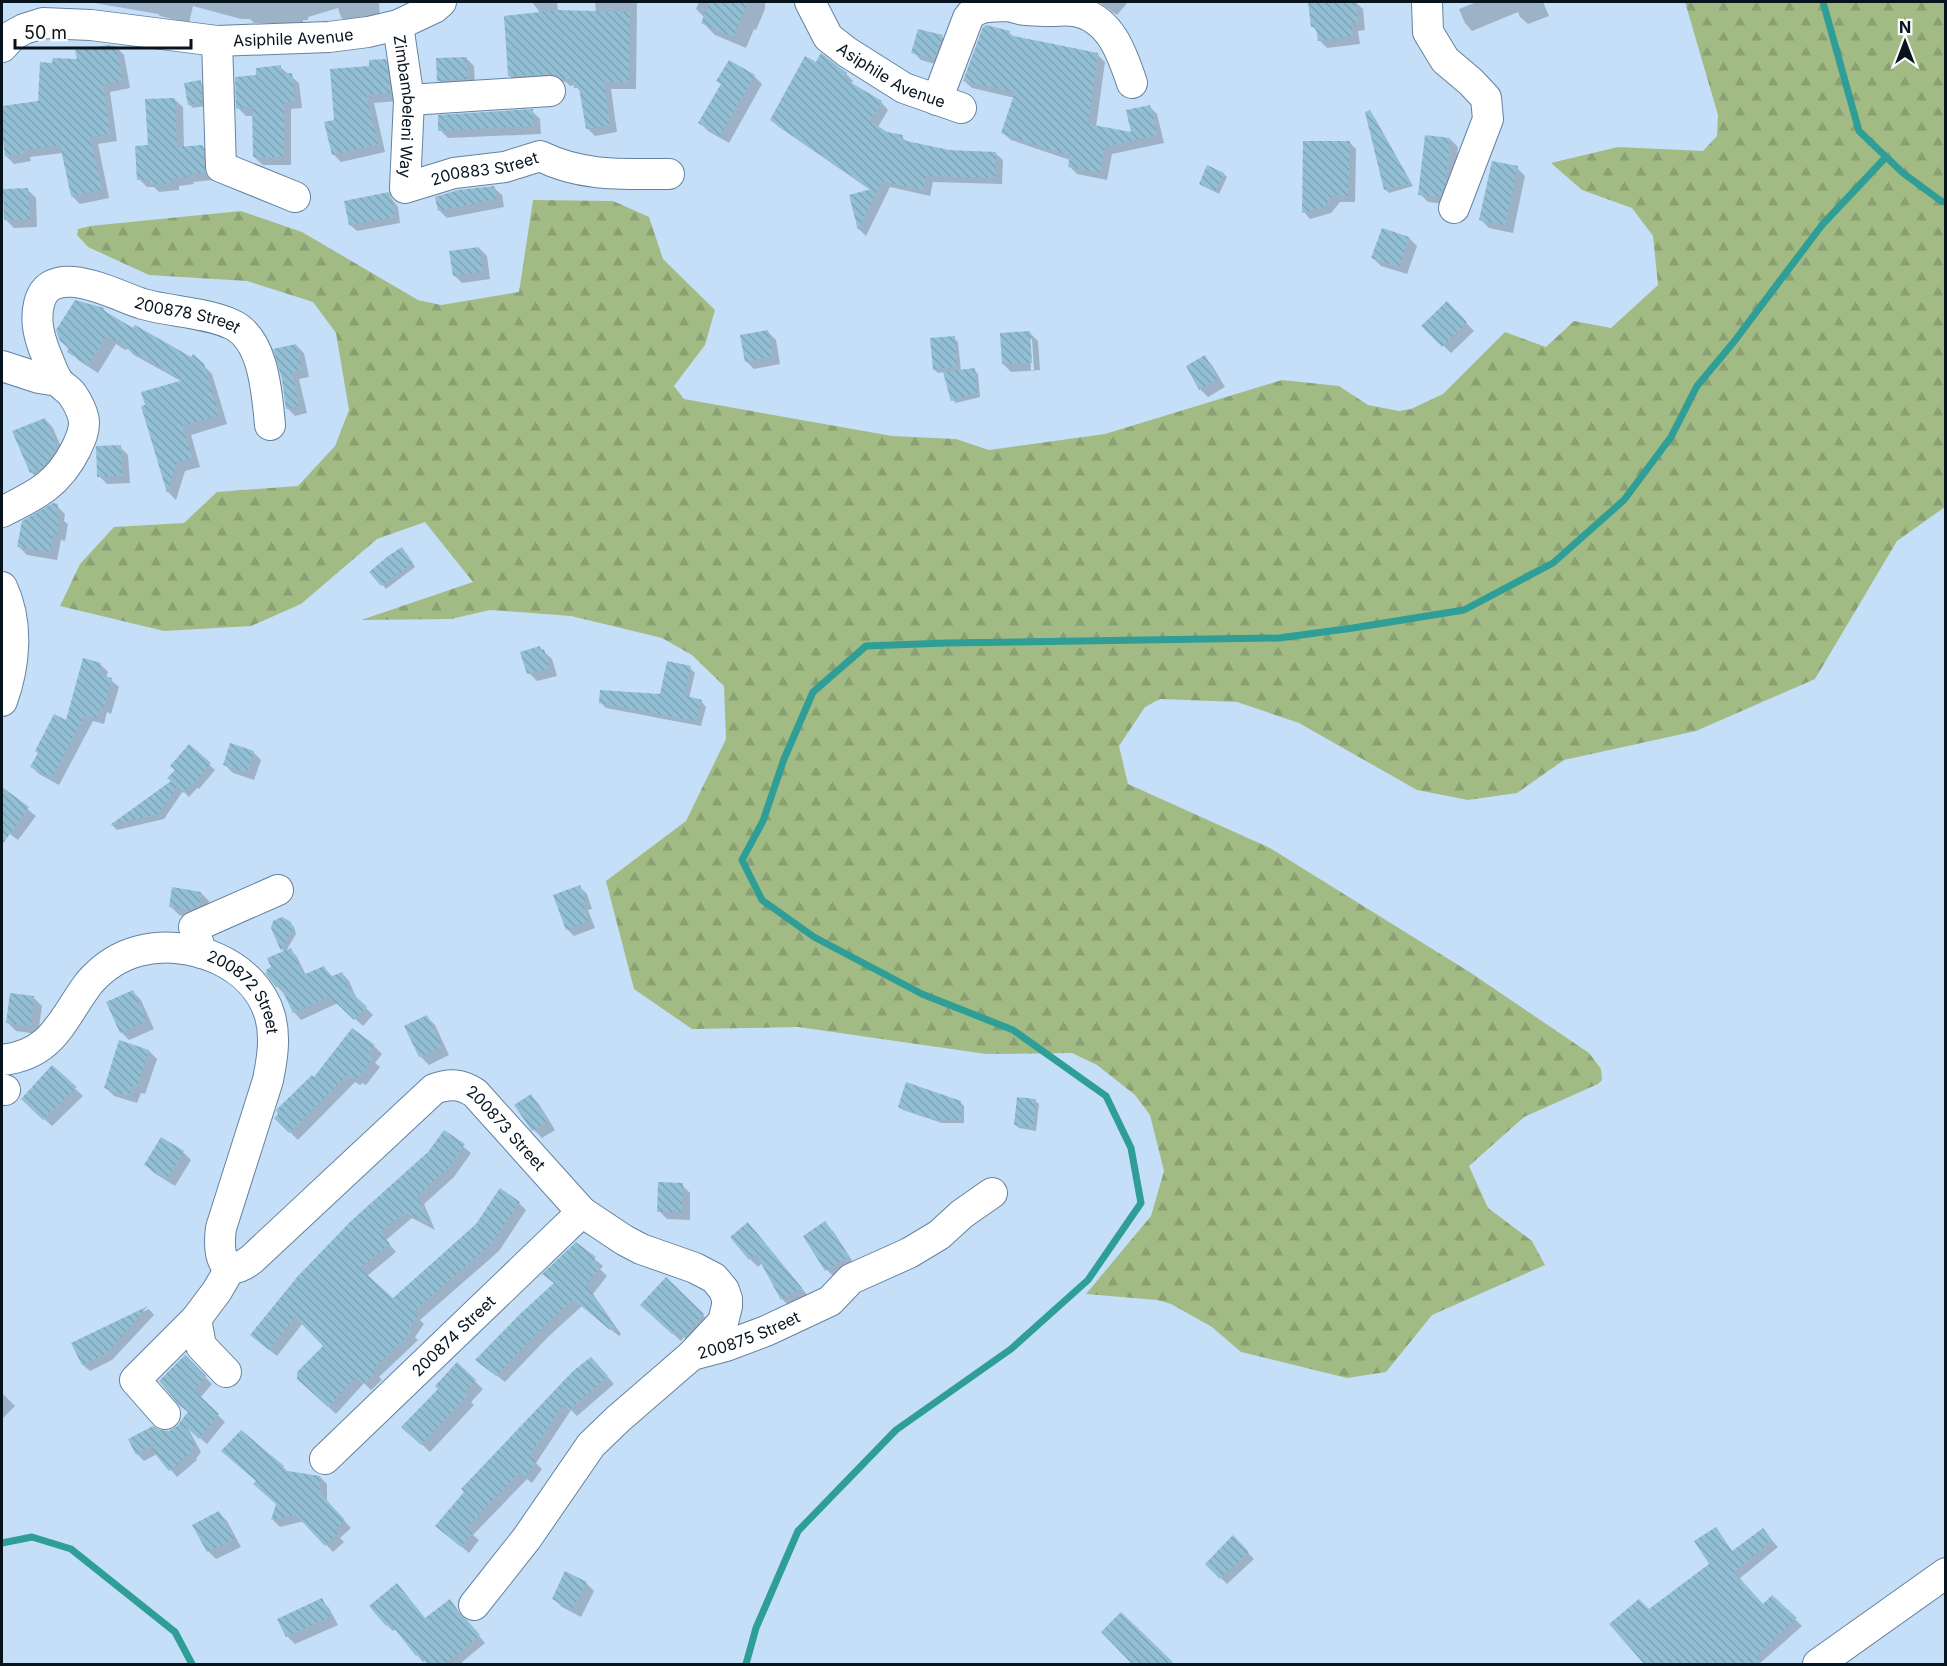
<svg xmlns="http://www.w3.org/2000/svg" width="1947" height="1666" viewBox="0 0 1947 1666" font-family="Inter,sans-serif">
  <defs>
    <pattern id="forest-firs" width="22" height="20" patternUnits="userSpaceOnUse" patternTransform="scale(1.5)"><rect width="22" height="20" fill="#a2bb84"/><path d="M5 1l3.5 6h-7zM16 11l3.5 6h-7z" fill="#8aa072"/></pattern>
    <pattern id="building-back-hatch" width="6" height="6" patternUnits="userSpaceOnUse" patternTransform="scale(1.5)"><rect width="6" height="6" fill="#92bfd4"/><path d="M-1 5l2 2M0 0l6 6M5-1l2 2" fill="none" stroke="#7ca3b6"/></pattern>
  </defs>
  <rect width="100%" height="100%" fill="#c5dff8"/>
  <!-- forest -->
  <path fill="url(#forest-firs)" d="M1685,2H1945V507L1897,541L1815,679L1696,731L1564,760L1517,793L1468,800L1417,790L1299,723L1237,702L1160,699L1145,707L1119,746L1128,784L1270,848L1471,973L1589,1053L1601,1069L1602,1080L1598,1084L1524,1117L1469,1166L1488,1208L1532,1241L1545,1265L1432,1315L1386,1372L1347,1378L1241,1352L1212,1327L1171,1304L1157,1300L1086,1294L1151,1216L1164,1171L1150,1115L1135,1095L1097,1065L1072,1053L986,1054L798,1027L692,1029L634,989L606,881L686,821L726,739L724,686L692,655L662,638L571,616L490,610L451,619L361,620L473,582L425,522L377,539L301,604L251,626L164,631L60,606L80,564L114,527L184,523L217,492L298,486L335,446L349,410L336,333L313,302L247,281L149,275L88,247L77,235L78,229L90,226L241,211L302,232L418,300L441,305L519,292L533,200L613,201L649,217L663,259L715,310L705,345L674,386L684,399L892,436L956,439L989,450L1105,434L1282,380L1339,386L1368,405L1399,411L1411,409L1443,394L1505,332L1546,347L1574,321L1611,328L1658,285L1653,236L1632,208L1582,190L1551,163L1618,147L1703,151L1717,136L1718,115Z"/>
  <!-- shadow -->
  <path fill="#0003" fill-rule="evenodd" d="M94,2H379L380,17L348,25L341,17L338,8L308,17V20H303V24L254,23L250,19H241L193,6L189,23L160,16L158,14L95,3Z
    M532,2H557L558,11L599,46L595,2H637L636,89H611L617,132L595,136L587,128L582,94L575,85L570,86L566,82L557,81L517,83L510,76L541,14Z
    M699,2H765V9L756,30L754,29L746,48L715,35L703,23L705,18L696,9Z
    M1099,2H1128L1117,15Z
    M1310,2H1355L1363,9L1365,30L1358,31L1360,44L1327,48L1319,40L1318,33L1313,27Z
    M1477,2H1543L1549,16L1528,24L1520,17L1518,12L1472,31L1465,23L1459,9Z
    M1009,33L1015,38L1097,54L1105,62L1096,127L1133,134L1150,107L1157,114L1164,143L1112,154L1107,180L1077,174L1069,166L1070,160L1011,140L1003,133L1015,98L972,88L964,81Z
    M942,37L950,45L942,66L921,60L913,52Z
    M116,47L124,55L130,88L110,92L117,141L98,144L109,198L80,204L72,196L63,153L30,157L31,161L14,164L6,156L2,107L40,103L54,64L79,60Z
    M466,58L474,66L475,87L446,88L438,80Z
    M385,60L393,68L398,101L374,103L385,152L341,162L333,154L335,121L370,67Z
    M816,64L846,74L853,81L851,84L881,102L888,110L878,127L887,133L902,137L908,143L949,152L995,153L1003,160L1002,184L933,182L930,196L890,187L866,236L859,229L851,196L872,191L779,127L772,120Z
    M280,67L299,83L302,108L291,109V165H263L254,157V116H246L238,108Z
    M754,76L762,84L729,143L708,131L700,123Z
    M200,82L204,86L205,106L193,108L189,104Z
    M174,99L183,107L184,148L202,146L211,154L213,180L193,182L194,184L179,186V190L159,192L154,187H147L139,179Z
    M532,111L540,119L541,134L448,138L440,130Z
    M1373,115L1413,186L1389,193L1385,189Z
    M1450,139L1458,147L1453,190L1448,204L1428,202L1420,194Z
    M1349,142L1356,149L1355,202H1340L1331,213L1310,219L1304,212Z
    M1517,168L1525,176L1513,233L1489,228L1481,220Z
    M1224,174L1227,177L1219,194L1201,184Z
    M493,187L502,195L504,207L447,218L439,210Z
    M28,190L36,198L37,227L14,228L6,220Z
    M388,194L398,207L400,223L357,231L350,225Z
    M1383,230L1409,238L1417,246L1407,274L1381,266L1373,258Z
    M479,248L487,256L490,279L462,283L454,275Z
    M1447,303L1474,331L1451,353L1423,326Z
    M103,309L110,316L203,365L212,374L227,424L191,435L200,467L185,471L176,500L168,492L143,407L181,381L134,355L128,349L125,350L116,344L98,373L78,360L61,341Z
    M768,332L776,340L780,364L754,369L746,361Z
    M1030,333L1038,341L1040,370L1011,372L1003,364ZM1029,339H1032L1034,370H1031Z
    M954,338L958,342L961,371L974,370L978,374L980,397L956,403L953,400L944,372L938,373L934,369Z
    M296,345L304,353L309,377L299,379L307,413L295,416L287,408L283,379Z
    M1204,357L1212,365L1225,387L1208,397L1200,389Z
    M45,419L53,428L65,456L39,480L31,472Z
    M120,447L128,455L130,483L107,484L99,476Z
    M57,506L65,514L64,521L68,524L65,541L61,540L57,560L27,555L19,547Z
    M406,553L415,567L386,589L371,572Z
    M540,648L552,659L557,676L537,681L529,673Z
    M100,664L108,672L106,678L111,680L119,687L111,714L107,712L104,724L93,721L59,785L39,774L32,767L67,722Z
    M690,668L695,673L689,698L701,701L706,707L701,726L606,708L600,702L661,696Z
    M189,746L215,770L199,789L197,788L189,797L183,791L164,819L117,830L112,825L173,782L176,770Z
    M253,752L261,760L254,780L233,773L225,765Z
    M6,792L36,816L18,840L2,828V797Z
    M580,887L587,894L592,909L588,910L595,928L574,936L567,929Z
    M201,893L209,901L207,914L198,918L179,915L171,907Z
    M288,921L294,927L296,934L286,951L290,949L297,957L306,975L324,968L333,977L342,973L349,981L357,999L373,1015L363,1026L338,1003L301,1020L294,1012L284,994L277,986L273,968L284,952L272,928Z
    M133,992L141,1000L154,1029L129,1040L121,1032Z
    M34,998L42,1006L38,1034L16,1031L8,1023Z
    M427,1017L435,1025L449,1055L429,1065L421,1057L406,1027Z
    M120,1042L149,1051L157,1059L145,1094L141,1093L137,1103L114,1096L106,1088Z
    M374,1046L382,1054L375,1063L380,1067L366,1085L362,1083L360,1085L355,1082L298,1140L276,1118L315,1080Z
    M52,1067L83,1096L52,1126L31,1107Z
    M531,1096L539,1104L555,1130L542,1138L534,1130L516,1106Z
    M1035,1101L1039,1104L1036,1131L1019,1128L1016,1125Z
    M960,1102L964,1106V1123H942L903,1110L899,1107Z
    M445,1132L471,1153L454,1177L424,1204L435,1230L412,1218L386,1240L396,1252L367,1276L393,1300L519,1203L526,1210L499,1251L420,1320L424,1324L415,1337L418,1340L379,1377L382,1380L371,1390L364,1383L336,1414L307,1387L325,1346L303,1323L277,1356L259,1342L429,1153Z
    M183,1152L191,1160L175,1186L154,1173L146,1165Z
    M682,1185L690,1193V1220L667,1219L659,1211Z
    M825,1223L833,1231L855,1265L835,1278L827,1270L805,1237Z
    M756,1232L808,1296L790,1307L782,1299L762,1263L758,1267L750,1259Z
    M576,1244L603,1266L600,1269L607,1276L593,1294L621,1334L619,1336L582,1306L548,1337L505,1382L477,1360L555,1284L544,1274Z
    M666,1279L711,1323L691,1344L684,1337L681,1341L650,1313Z
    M149,1309L154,1315L112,1360L90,1371L83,1365L73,1344Z
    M185,1357L212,1384L200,1398L225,1422L207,1444L188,1428L201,1452L196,1459L197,1460L177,1477L157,1454L144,1461L137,1454L160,1432H169L178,1428L189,1413Z
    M457,1364L483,1389L471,1402L474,1405L430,1452L403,1427L440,1389Z
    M598,1366L614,1384L577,1416L571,1410L536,1463L542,1469L532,1483L527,1479L473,1535L479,1540L469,1553L437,1526Z
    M2,1393L15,1406L3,1418L2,1417Z
    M283,1467L288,1472L320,1477L327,1484V1502L351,1528L340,1538L344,1542L333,1552L304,1521L280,1527L273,1520L278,1504L262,1491Z
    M219,1513L227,1521L241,1547L216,1559L208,1551Z
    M1716,1529L1733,1552L1763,1530L1778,1547L1739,1579L1764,1606L1772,1597L1802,1626L1759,1664L1649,1611L1711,1565Z
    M1233,1537L1254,1559L1227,1584L1207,1564Z
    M586,1583L594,1591L581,1617L562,1607L554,1599Z
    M403,1591L426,1620L450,1601L485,1643L462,1662L464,1664H429L426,1660L423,1662L396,1629L393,1631L387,1625Z
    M321,1600L329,1608L338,1625L295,1644L287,1636Z"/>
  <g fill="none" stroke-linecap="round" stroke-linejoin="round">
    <!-- stream -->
    <path stroke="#2e9e97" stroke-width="7" d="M1823,2L1859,131L1903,173L1941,201L1946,202
      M2,1543L32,1537L71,1549L175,1632L192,1664
      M746,1664L756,1628L798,1531L896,1430L1011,1349L1088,1280L1141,1203L1131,1148L1106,1096L1013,1030L922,994L814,937L762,900L742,860L763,821L784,759L813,692L866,646L946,643L1279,638L1353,628L1464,610L1553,563L1624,500L1671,437L1697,386L1733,343L1822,225L1886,157"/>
  </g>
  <!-- building -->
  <path fill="url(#building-back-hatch)" d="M710,2H748L733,37L701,23Z
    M1308,2H1355L1358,23H1351L1353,36L1318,41L1316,27H1311Z
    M558,10L630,12L629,82H604L610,125L586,129L579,88H574L573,78L561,79L557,75L549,74L508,76L504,16Z
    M986,25L1010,31L1009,35L1098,53L1088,124L1131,132L1126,110L1150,105L1157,135L1105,147L1099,173L1068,167L1070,155L1054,151L1001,133L1015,92L963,81L983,27Z
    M918,29L943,35L934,59L911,53Z
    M108,45L116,46L123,81L103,84L110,134L90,137L102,190L71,196L60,145L23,150L24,154L5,156L2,131V106L38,101L40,62L52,63L53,58L77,59L75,50Z
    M821,53L847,73L843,78L882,101L870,121L887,132L903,135L902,140L949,150L996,152L995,178L926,176L923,190L882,181L858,230L849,195L871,189L770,120L805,56L816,62Z
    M467,57V79L437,81L436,58Z
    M386,59L391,93L366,95L378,144L332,155L324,122L334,120L330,69L369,66V60Z
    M729,60L755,75L720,136L698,123L721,84L716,81Z
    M281,65V74L292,73L295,101L284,102V157H253L252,107L236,109L235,77L256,75V68Z
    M201,80L202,103L188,105L184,83Z
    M175,98L177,147L203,145L205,173L186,174L187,177L172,178V183L150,185V179L137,180L135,146L148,145L145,99Z
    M533,109V126L438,131V115Z
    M1370,110L1411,183L1384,190L1365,112Z
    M1425,135L1450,138L1446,182L1440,197L1418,195Z
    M1303,141H1350L1348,196L1333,195L1324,207L1302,213Z
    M1492,161L1518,166L1505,225L1479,220Z
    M1207,165L1224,173L1215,192L1199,184Z
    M494,186L497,199L438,211L435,197L458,190Z
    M28,188L30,219L4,220L3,189Z
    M389,192L392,199L394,217L349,225L344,201Z
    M1382,228L1409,237L1399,267L1371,258Z
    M479,247L483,272L453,276L449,251Z
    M75,300L104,308L103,310L133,328L135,325L191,357L193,354L204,364L219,415L182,426L192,458L177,462L167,493L141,406L145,405L141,392L183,380L123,346L121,340L115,341L106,336L88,365L67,352L69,347L60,341L56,330Z
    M1447,301L1467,322L1442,347L1421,326Z
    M768,330L773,356L745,362L740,335Z
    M1030,331L1032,363L1002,364L1000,333Z
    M955,336L957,366L933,370L930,338Z
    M296,344L302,369L292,372L299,406L286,409L282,379L273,349Z
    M1205,355L1218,379L1199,390L1186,366Z
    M975,368L977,393L951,401L943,372Z
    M45,418L57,447L42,468L30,473L12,431Z
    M121,445L122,476L97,477L96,446Z
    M53,503L58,504L56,514L60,515L57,534L53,533L50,552L17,547L22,521Z
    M402,547L413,563L381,586L369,572L388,556Z
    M540,646L541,650L544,649L549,668L527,674L520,652Z
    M83,658L101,663L98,674L112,678L104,707L100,706L97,718L85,715L52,778L30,767L38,753L35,751L54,714L66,720Z
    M667,661L691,666L684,695L702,700L696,721L599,703L600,690L660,694Z
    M230,743L254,751L247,773L223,765Z
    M189,744L211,763L193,785L191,784L183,793L177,787L158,814L110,825L171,781L167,778L175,770L170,766Z
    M2,787L29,807L2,845Z
    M580,885L586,902L582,903L589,921L566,930L553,895Z
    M172,887L201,892L199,906L189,910L169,907Z
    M282,917L291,922L293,929L281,951L271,928L273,921Z
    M291,948L303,975L324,966L330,977L342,972L350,991L367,1007L354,1020L329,996L293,1013L280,985L276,987L265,973L267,972L266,970L271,967L267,958Z
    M133,990L147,1021L120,1033L106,1002Z
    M10,993L34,996L31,1026L6,1023Z
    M427,1015L442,1047L419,1057L404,1026Z
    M352,1028L375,1045L368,1054L373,1058L358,1078L354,1076L352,1078L347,1075L289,1133L274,1118L278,1115L276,1110L312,1075L314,1077Z
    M119,1040L149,1050L137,1087L133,1085L129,1096L104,1088Z
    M52,1065L77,1087L43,1120L21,1099Z
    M906,1082L961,1101V1120H937L898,1107Z
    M531,1094L548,1121L532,1131L514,1105Z
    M1017,1097L1036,1099L1033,1128L1014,1125Z
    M444,1130L465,1144L447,1169L417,1196L430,1224L404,1212L380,1232L390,1244L360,1268L393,1298L476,1224L500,1188L520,1202L491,1244L413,1312L418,1316L408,1329L412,1331L373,1369L376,1372L363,1384L356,1377L328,1407L297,1379V1372L323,1346L295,1317L269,1350L250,1335L298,1276L351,1221L428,1152Z
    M161,1137L184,1151L167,1179L144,1165Z
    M658,1182L683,1183L682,1212H657Z
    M825,1221L849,1256L825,1271L803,1236Z
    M748,1222L751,1226L802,1288L781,1300L756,1254L749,1260L730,1237Z
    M576,1242L596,1257L593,1261L601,1267L586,1285L614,1326L610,1330L573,1299L540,1330L496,1376L475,1360L520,1314L554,1283L542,1274Z
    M666,1277L704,1314L683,1337L675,1330L672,1334L640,1305Z
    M148,1306L106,1354L82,1365L71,1343Z
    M185,1355L206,1376L194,1390L219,1414L199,1439L185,1426L195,1445L190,1451L192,1452L169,1471L151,1449L157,1443L136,1455L128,1439L153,1426L160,1430L169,1431L177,1426L188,1412L179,1405L159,1381Z
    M591,1357L608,1376L569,1410L563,1404L529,1456L536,1461L525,1477L519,1473L467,1527L473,1532L461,1547L435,1526L464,1492L461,1489L573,1371Z
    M457,1362L476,1380L464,1393L467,1396L421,1445L401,1427L438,1389L435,1386Z
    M241,1430L284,1466L281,1470L320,1476V1493L345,1520L335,1530L338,1534L325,1546L296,1515L271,1520L276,1504L253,1484L256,1481L221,1451Z
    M219,1511L234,1539L207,1552L192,1525Z
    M1716,1527L1732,1551L1763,1528L1772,1540L1734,1572L1763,1604L1772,1595L1797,1618L1756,1656L1762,1665H1645L1609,1624L1639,1599L1649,1609L1709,1564L1694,1541Z
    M1233,1535L1249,1552L1220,1579L1205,1564Z
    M565,1571L587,1582L573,1610L552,1599Z
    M397,1583L425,1618L450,1599L463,1618L467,1620L480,1635L444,1665H428L419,1654L416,1656L390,1623L386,1626L369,1606Z
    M322,1598L331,1616L286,1637L277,1619Z
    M1121,1612L1176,1665H1133L1101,1632Z"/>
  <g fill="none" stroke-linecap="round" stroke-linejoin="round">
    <defs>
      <g id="minor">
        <path id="s1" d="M810,2L828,37L847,52L904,88L961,108"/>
        <path d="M1427,2L1428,32L1445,60L1471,82L1486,98L1488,119L1454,208"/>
        <path d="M1010,6C1023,12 1036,10 1051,11C1058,11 1066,10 1074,11C1110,17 1122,53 1132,83"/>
        <path id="s2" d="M398,25L409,100L405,188L454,173L505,167L540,156C583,177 623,174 669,174"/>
        <path d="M217,41L221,167L295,197"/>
        <path id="s3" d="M2,47L13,35L24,29L43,23L91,25L217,41L329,37L368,32L398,25L434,8L441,2"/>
        <path d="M409,100L550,91"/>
        <path d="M937,100L968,18C977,4 994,7 1010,6L1013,2"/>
        <path d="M2,366L39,378L58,381"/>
        <path id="s4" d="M2,512C36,495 58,485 76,449C80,440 84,433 84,423C84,414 77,401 72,394C68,389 62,386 58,381C53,374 49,361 45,352C39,336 35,321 39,304C50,258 116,296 143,304C171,312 204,312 231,324C264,338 267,394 270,425"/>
        <path d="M2,587C19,623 15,665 2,701"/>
        <path d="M201,953L194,927L278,890"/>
        <path id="s5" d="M2,1060C53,1055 62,1019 89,983C102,968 119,956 139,951C189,938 255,963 270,1016C276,1037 272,1060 268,1080L221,1228C218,1251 221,1284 252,1259L434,1089C450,1083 461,1084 475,1093L582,1212L624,1240L641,1249L695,1268L714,1278L724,1290L727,1299V1306L723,1322L692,1355L618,1419L591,1445L527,1538L474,1605"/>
        <path d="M2,1089L5,1090"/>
        <path d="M196,1319L201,1346L226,1372"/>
        <path id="s6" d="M692,1355L726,1346L766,1331L830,1301L851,1279L909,1253L939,1235L962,1214L992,1193"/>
        <path d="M165,1414L135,1380L196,1319L217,1291L231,1267"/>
        <path id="s7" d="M325,1459L582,1212"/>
        <path d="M1818,1664L1946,1573"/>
      </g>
    </defs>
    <!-- minor casing -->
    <use href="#minor" stroke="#64829f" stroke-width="32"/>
    <!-- minor -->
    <use href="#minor" stroke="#fff" stroke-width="30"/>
  </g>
  <g text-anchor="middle" stroke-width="4.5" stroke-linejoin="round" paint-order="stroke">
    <!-- street labels -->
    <g font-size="16" fill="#07131d" stroke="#fcfcfc">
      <text dy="6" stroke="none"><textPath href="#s3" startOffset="300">Asiphile Avenue</textPath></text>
      <text dy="6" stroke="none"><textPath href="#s1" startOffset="114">Asiphile Avenue</textPath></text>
      <text dy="6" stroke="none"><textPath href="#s2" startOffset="82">Zimbambeleni Way</textPath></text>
      <text dy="6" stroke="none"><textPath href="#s2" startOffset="246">200883 Street</textPath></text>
      <text dy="6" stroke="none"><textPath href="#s4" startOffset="423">200878 Street</textPath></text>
      <text dy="6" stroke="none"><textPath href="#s5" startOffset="306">200872 Street</textPath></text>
      <text dy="6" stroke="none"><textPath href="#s5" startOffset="968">200873 Street</textPath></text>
      <text dy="6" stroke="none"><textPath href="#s6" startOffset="60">200875 Street</textPath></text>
      <text dy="6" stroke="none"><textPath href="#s7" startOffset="178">200874 Street</textPath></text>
    </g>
  </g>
  <!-- border -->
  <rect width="1947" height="1666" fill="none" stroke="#07131d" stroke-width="6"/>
  <!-- north arrow -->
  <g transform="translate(1905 42)" stroke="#fcfcfc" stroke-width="4.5" paint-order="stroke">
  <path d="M0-4.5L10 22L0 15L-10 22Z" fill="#07131d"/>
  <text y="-9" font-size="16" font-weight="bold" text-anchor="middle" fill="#07131d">N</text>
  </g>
  <!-- scale -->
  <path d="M15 39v9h176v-9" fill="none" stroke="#07131d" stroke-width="3"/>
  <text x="24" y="39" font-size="18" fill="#07131d" stroke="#fcfcfc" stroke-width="4.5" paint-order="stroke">50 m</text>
</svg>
